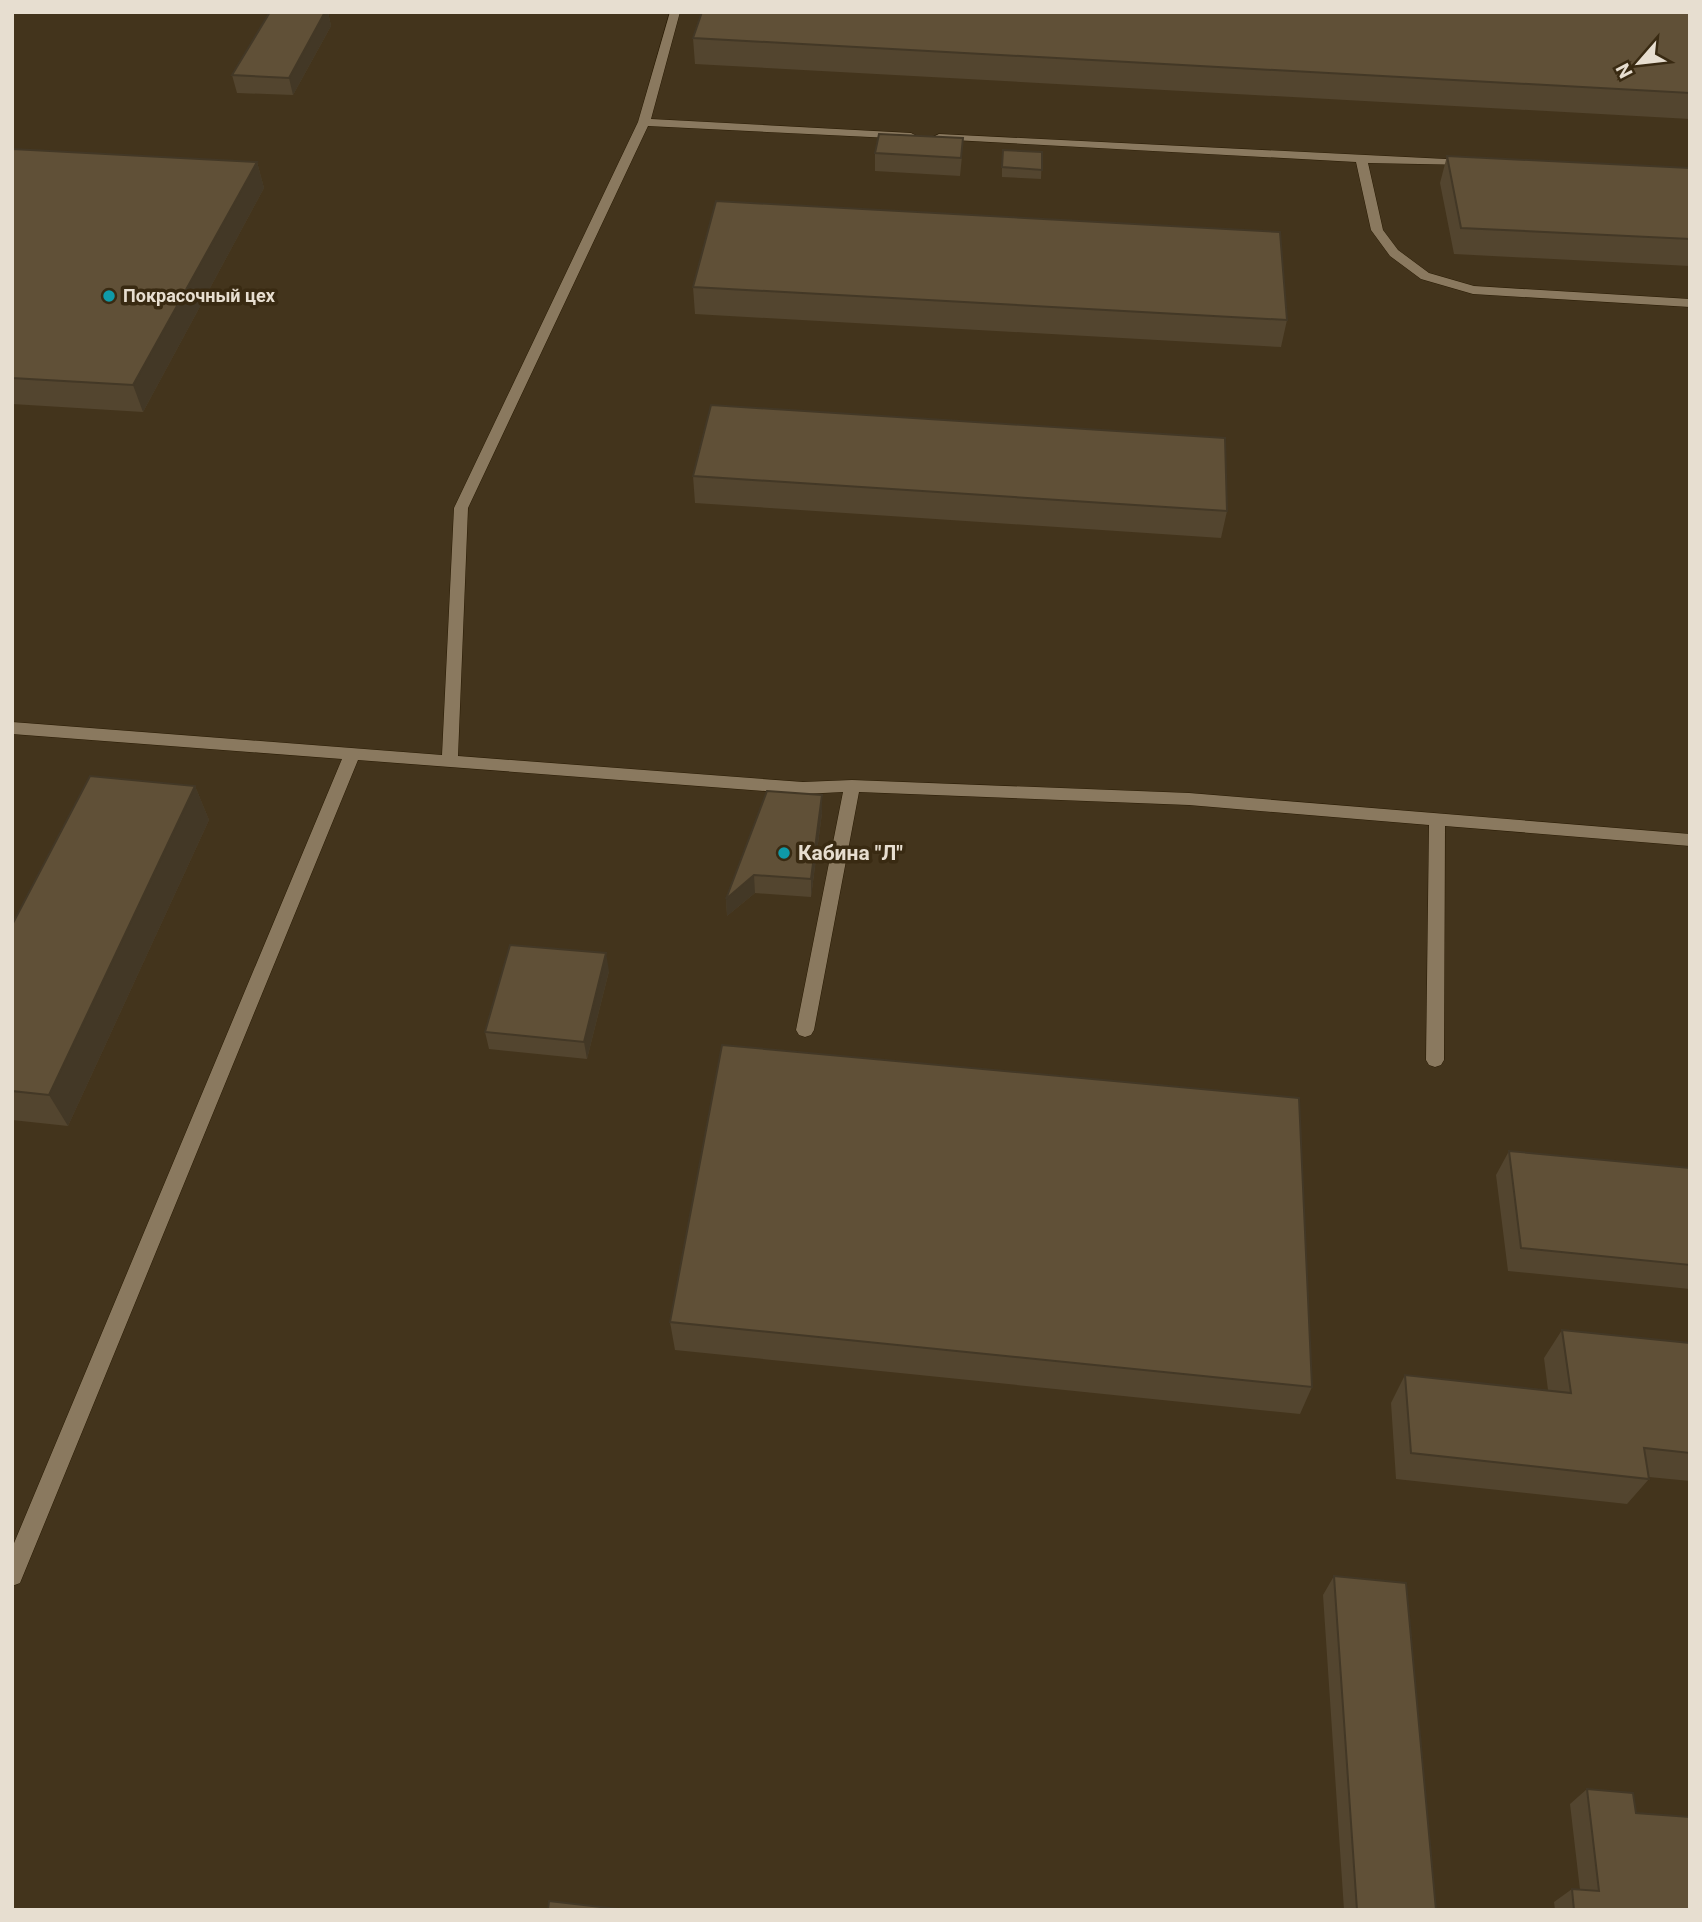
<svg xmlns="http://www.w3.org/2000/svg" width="1702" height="1922" viewBox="0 0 1702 1922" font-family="Roboto,sans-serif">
  <rect width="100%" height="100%" fill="#43341c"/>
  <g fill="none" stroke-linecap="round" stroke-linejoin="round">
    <defs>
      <path id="service" d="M670,12H680L651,119L911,133L917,136L911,139L648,126L468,508L458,756L803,782L852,780L1189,793L1690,834V846L1445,826L1444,1060L1441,1065L1435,1067L1429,1065L1426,1060L1429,825L1189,805L859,792L814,1030L811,1035L805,1037L799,1035L796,1030L843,792L803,794L358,760L20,1583L12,1586V1548L342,759L12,734V722L442,755L454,508L638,122Z
        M939,134L1466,160L1472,163L1470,165L1368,163L1383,230L1398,250L1429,273L1474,286L1690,299V307L1473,294L1421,279L1390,256L1371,230L1356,162L935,139L933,137Z"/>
    </defs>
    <!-- service casing -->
    <use href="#service" stroke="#291b04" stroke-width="1"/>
    <!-- service -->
    <use href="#service" fill="#8a795f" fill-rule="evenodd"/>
  </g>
  <!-- wall -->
  <path fill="#53452f" d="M270,12H328L331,26L293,95L237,93L232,75Z
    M1690,12V119L695,64L693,38Z
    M12,149L257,162L264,188L143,412L12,404Z
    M1042,152L1041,179L1002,177V167Z
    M875,153L962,156L960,176L875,171Z
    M1447,156L1690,168V266L1454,254L1440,183Z
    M693,287L1287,320L1281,347L695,314Z
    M693,476L1227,511L1221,538L695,503Z
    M195,786L209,820L68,1126L12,1120V925Z
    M822,813L811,897L755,893L727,916L726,899Z
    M609,971L587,1059L489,1049L485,1032Z
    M1509,1151L1690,1168V1289L1508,1271L1496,1175Z
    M670,1322L1312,1387L1300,1414L675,1350Z
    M1562,1330L1690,1343V1481L1649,1477V1479L1627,1504L1396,1479L1391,1403L1405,1375L1548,1390L1544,1358Z
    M1334,1576L1436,1910H1344L1323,1595Z
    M1587,1789L1636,1813L1690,1910H1555L1554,1902L1572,1889L1580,1890L1570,1804Z"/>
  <!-- shaded-wall -->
  <path fill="#433826" d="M325,12H328L331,26L293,95L289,78Z
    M257,162L264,188L143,412L133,385Z
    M195,786L209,820L68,1126L49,1095Z
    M822,795V813L811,897V879Z
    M754,875L755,893L727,916L726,899Z
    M606,953L609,971L587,1059L584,1042Z"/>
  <!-- building -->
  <path fill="#605037" stroke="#433826" stroke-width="2" d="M270,12H325L289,78L232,75Z
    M702,12H1690V93L693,38Z
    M879,134L963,138L961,158L875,153Z
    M12,149L257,162L133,385L12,378Z
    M1003,150L1042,152V170L1002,167Z
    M1447,156L1690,168V239L1461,228Z
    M716,201L1280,232L1287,320L693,287Z
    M711,405L1225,438L1227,511L693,476Z
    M90,776L195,786L49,1095L12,1091V925Z
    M767,791L822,795L811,879L754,875L726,899Z
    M510,945L606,953L584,1042L485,1032Z
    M722,1045L1299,1098L1312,1387L670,1322Z
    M1509,1151L1690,1168V1265L1521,1248Z
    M1562,1330L1690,1343V1453L1644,1448L1649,1479L1411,1453L1405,1375L1571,1393Z
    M1334,1576L1406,1583L1436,1910H1357Z
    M1587,1789L1633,1793L1636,1813L1690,1817V1910H1574L1572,1889L1599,1891Z
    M549,1901L627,1910H548Z"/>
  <!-- markers -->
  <g fill="#0f9aa8" stroke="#392a12" stroke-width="2.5">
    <circle cx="109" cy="296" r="7"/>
    <circle cx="784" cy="853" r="7"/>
  </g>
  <g text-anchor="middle" stroke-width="7" stroke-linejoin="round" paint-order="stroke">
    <!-- far-poi labels -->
    <g font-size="18" font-weight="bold" fill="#e7ded0" stroke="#392a12" text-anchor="start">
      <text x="123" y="302">Покрасочный цех</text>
    </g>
    <!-- poi labels -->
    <g font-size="21" font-weight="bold" fill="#e7ded0" stroke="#392a12" text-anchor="start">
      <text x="798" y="860">Кабина "Л"</text>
    </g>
  </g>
  <!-- border -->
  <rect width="1702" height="1922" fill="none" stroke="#e7ded0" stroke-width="28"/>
  <!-- north arrow -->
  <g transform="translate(1639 63) rotate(242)" stroke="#392a12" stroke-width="5" paint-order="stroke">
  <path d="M0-5L12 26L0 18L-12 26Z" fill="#e7ded0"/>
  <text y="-10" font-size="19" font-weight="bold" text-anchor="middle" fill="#e7ded0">N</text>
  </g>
</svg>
